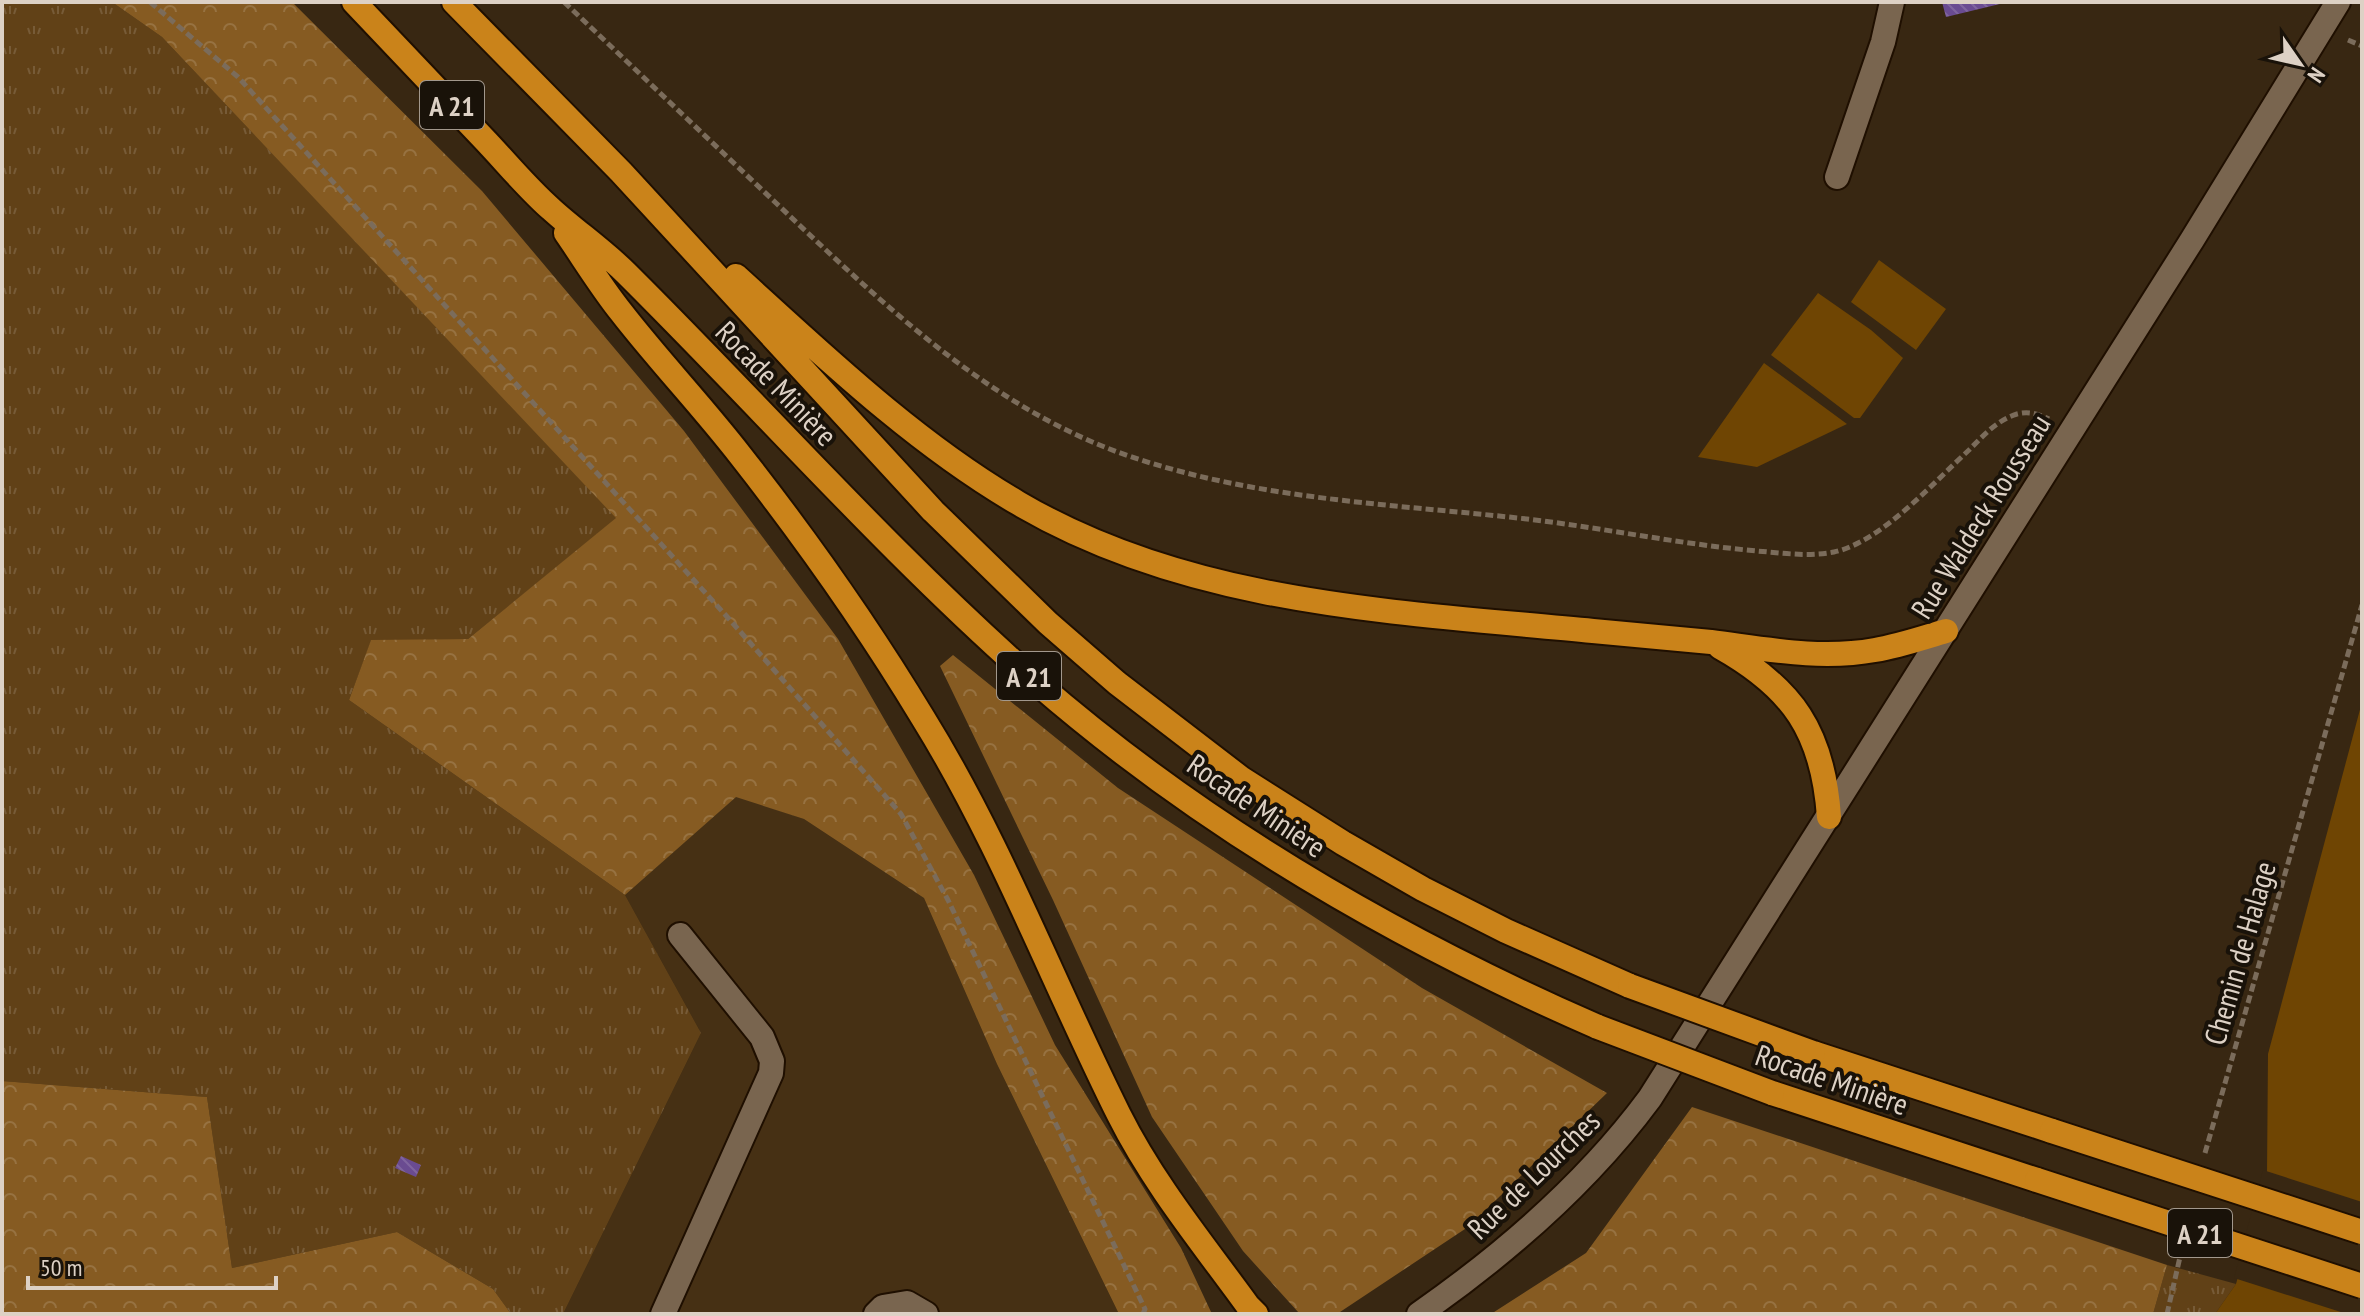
<svg xmlns="http://www.w3.org/2000/svg" width="2364" height="1316" font-family="'PT Sans Narrow',sans-serif">
	<defs>
		<pattern id="grass-tufts" width="24" height="20" patternUnits="userSpaceOnUse" patternTransform="scale(2)"><rect width="24" height="20" fill="#614117"/><path d="M3 7l-1-3M5 7V3M7 7l1-3M15 17l-1-3M17 17v-4M19 17l1-3" fill="none" stroke="#775b37"/></pattern>
		<pattern id="forest-crowns" width="20" height="18" patternUnits="userSpaceOnUse" patternTransform="scale(2)"><rect width="20" height="18" fill="#865b22"/><path d="M2 6a3 3 0 1 1 6 0M12 15a3 3 0 1 1 6 0" fill="none" stroke="#977241"/></pattern>
		<pattern id="building-back-hatch" width="6" height="6" patternUnits="userSpaceOnUse" patternTransform="scale(2)"><rect width="6" height="6" fill="#6a4b91"/><path d="M-1 5l2 2M0 0l6 6M5-1l2 2" fill="none" stroke="#7f649f"/></pattern>
	</defs>
	<rect width="100%" height="100%" fill="#382712"/>
	<path fill="#463014" d="M 736,796 L 804,819 L 924,898 L 997,1064 L 1119,1314 L 563,1314 L 701,1033 L 625,895 Z"/>
	<path fill="url(#grass-tufts)" d="M 2,2 L 112,2 L 162,37 L 617,518 L 468,639 L 371,641 L 349,700 L 625,895 L 701,1033 L 563,1314 L 511,1314 L 493,1289 L 397,1232 L 232,1268 L 207,1097 L 2,1081 Z
		M 2167,1265 L 2236,1284 L 2215,1314 L 2153,1314 Z"/>
	<path fill="url(#forest-crowns)" d="M 112,2 L 292,2 L 482,191 L 684,431 L 838,639 L 974,875 L 1055,1045 L 1181,1248 L 1212,1314 L 1119,1314 L 997,1064 L 924,898 L 804,819 L 736,797 L 625,895 L 349,700 L 371,640 L 468,639 L 616,518 L 162,37 Z
		M 953,655 L 1118,788 L 1422,988 L 1607,1093 L 1468,1227 L 1340,1312 L 1299,1313 L 1243,1251 L 1152,1117 L 1053,900 L 940,666 Z
		M 2,1081 L 207,1097 L 232,1268 L 397,1232 L 493,1289 L 511,1314 L 2,1314 Z
		M 1692,1107 L 2167,1265 L 2153,1314 L 1491,1314 L 1586,1253 Z"/>
	<path fill="#6f4503" d="M 1879,260 L 1946,309 L 1916,350 L 1851,302 Z
		M 1818,293 L 1871,330 L 1903,358 L 1860,418 L 1854,418 L 1771,355 Z
		M 1764,363 L 1847,424 L 1757,467 L 1698,457 Z
		M 2362,702 L 2362,1314 L 2215,1314 L 2236,1284 L 2267,1173 L 2268,1054 Z"/>
	<path fill="#382712" d="M 2263,1170 L 2362,1202 L 2362,1314 L 2347,1314 L 2234,1278 Z"/>
	<path fill="url(#building-back-hatch)" d="M 1942,2 L 2004,2 L 2004,3 L 1946,17 Z
		M 401,1156 L 421,1165 L 416,1177 L 395,1168 Z"/>
	<g fill="none" stroke-linecap="round" stroke-linejoin="round">
		<defs>
			<path id="minor" d="M 1837,177 L 1883,42 L 1892,2
				M 663,1314 L 771,1073 L 772,1061 L 762,1037 L 680,935
				M 876,1314 L 883,1307 L 907,1303 L 926,1314
				M 1419,1314 C 1505,1254 1588,1182 1650,1098 L 2192,240 L 2338,2"/>
			<path id="highway" d="M 354,2 C 397,47 440,93 483,138 C 506,162 527,188 551,209 C 575,231 603,250 626,273 C 763,409 890,554 1036,682 C 1203,827 1396,939 1598,1027
				M 454,2 L 621,172 L 933,511 L 1048,623 L 1117,683 L 1242,779 L 1343,843 L 1423,889 L 1506,931 L 1630,986
				M 566,233 C 584,259 601,287 621,312 C 659,361 702,406 740,455 C 806,539 868,627 923,718 C 1001,844 1053,983 1119,1115 C 1153,1183 1203,1244 1248,1306 L 1256,1314
				M 736,276 C 824,356 915,443 1018,503 C 1191,605 1399,612 1593,631 C 1632,635 1672,638 1711,642 C 1766,649 1820,660 1875,650 C 1899,646 1922,638 1946,631
				M 1720,647 C 1793,688 1823,732 1829,817
				M 1813,1053 L 2052,1131
				M 1772,1093 L 2037,1180"/>
		</defs>
		<use href="#minor" stroke="#1f0f00" stroke-width="28"/>
		<use href="#highway" stroke="#1f0f00" stroke-width="28"/>
		<path stroke="#7b6c5b" stroke-width="5" stroke-dasharray="8 4" stroke-linecap="butt" d="M 150,2 L 238,77 L 730,620 L 901,814 L 948,900 L 1145,1309 L 1143,1314
			M 564,2 C 635,69 705,136 776,203 C 881,302 990,409 1129,456 C 1258,500 1393,504 1527,519 C 1604,528 1679,544 1757,551 C 1782,553 1808,557 1834,552 C 1881,542 1933,483 1969,450 C 1983,436 1997,420 2017,414 C 2029,411 2038,414 2049,419
			M 2348,40 L 2362,46
			M 2205,1153 L 2362,605
			M 2167,1314 L 2180,1257"/>
		<use href="#minor" stroke="#79654f" stroke-width="24"/>
		<use href="#highway" stroke="#ca831a" stroke-width="24"/>
		<defs>
			<path id="highway-bridge" d="M 1630,986 L 1813,1053
				M 1598,1027 L 1772,1093
				M 2052,1131 L 2362,1232
				M 2037,1180 L 2362,1286"/>
		</defs>
		<use href="#highway-bridge" stroke="#1f0f00" stroke-width="28" stroke-linecap="butt"/>
		<use href="#highway-bridge" stroke="#ca831a" stroke-width="24"/>
	</g>
	<g text-anchor="middle" dominant-baseline="central" stroke-width="8" stroke-linejoin="round" paint-order="stroke">
		<g fill="#191209" stroke="#a2988d" stroke-width="2">
			<rect x="420" y="81" width="64" height="48" rx="6"/>
			<rect x="997" y="652" width="64" height="48" rx="6"/>
			<rect x="2168" y="1209" width="64" height="48" rx="6"/>
		</g>
		<g font-size="28" font-weight="bold" fill="#ddd1c5">
			<text x="452" y="105">A 21</text>
			<text x="1029" y="676">A 21</text>
			<text x="2200" y="1233">A 21</text>
		</g>
		<g font-size="30" fill="#ddd1c5" stroke="#191209">
			<text transform="translate(777 383) rotate(46)">Rocade Minière</text>
			<text transform="translate(1980 516) rotate(-58)">Rue Waldeck Rousseau</text>
			<text transform="translate(1257 805) rotate(34)">Rocade Minière</text>
			<text transform="translate(2239 953) rotate(-74)">Chemin de Halage</text>
			<text transform="translate(1832 1079) rotate(19)">Rocade Minière</text>
			<text transform="translate(1533 1174) rotate(-44)">Rue de Lourches</text>
		</g>
	</g>
	<rect width="2364" height="1316" fill="none" stroke="#ddd1c5" stroke-width="8"/>
	<g transform="translate(2300 64) rotate(124)" stroke="#191209" stroke-width="6" paint-order="stroke">
	<path d="M0-6L14 30L0 20L-14 30Z" fill="#ddd1c5"/>
	<text y="-12" font-size="22" font-weight="bold" text-anchor="middle" fill="#ddd1c5">N</text>
	</g>
	<path d="M28 1276v12h248v-12" fill="none" stroke="#ddd1c5" stroke-width="4"/>
	<text x="40" y="1276" font-size="24" fill="#ddd1c5" stroke="#191209" stroke-width="6" paint-order="stroke">50 m</text>
</svg>
